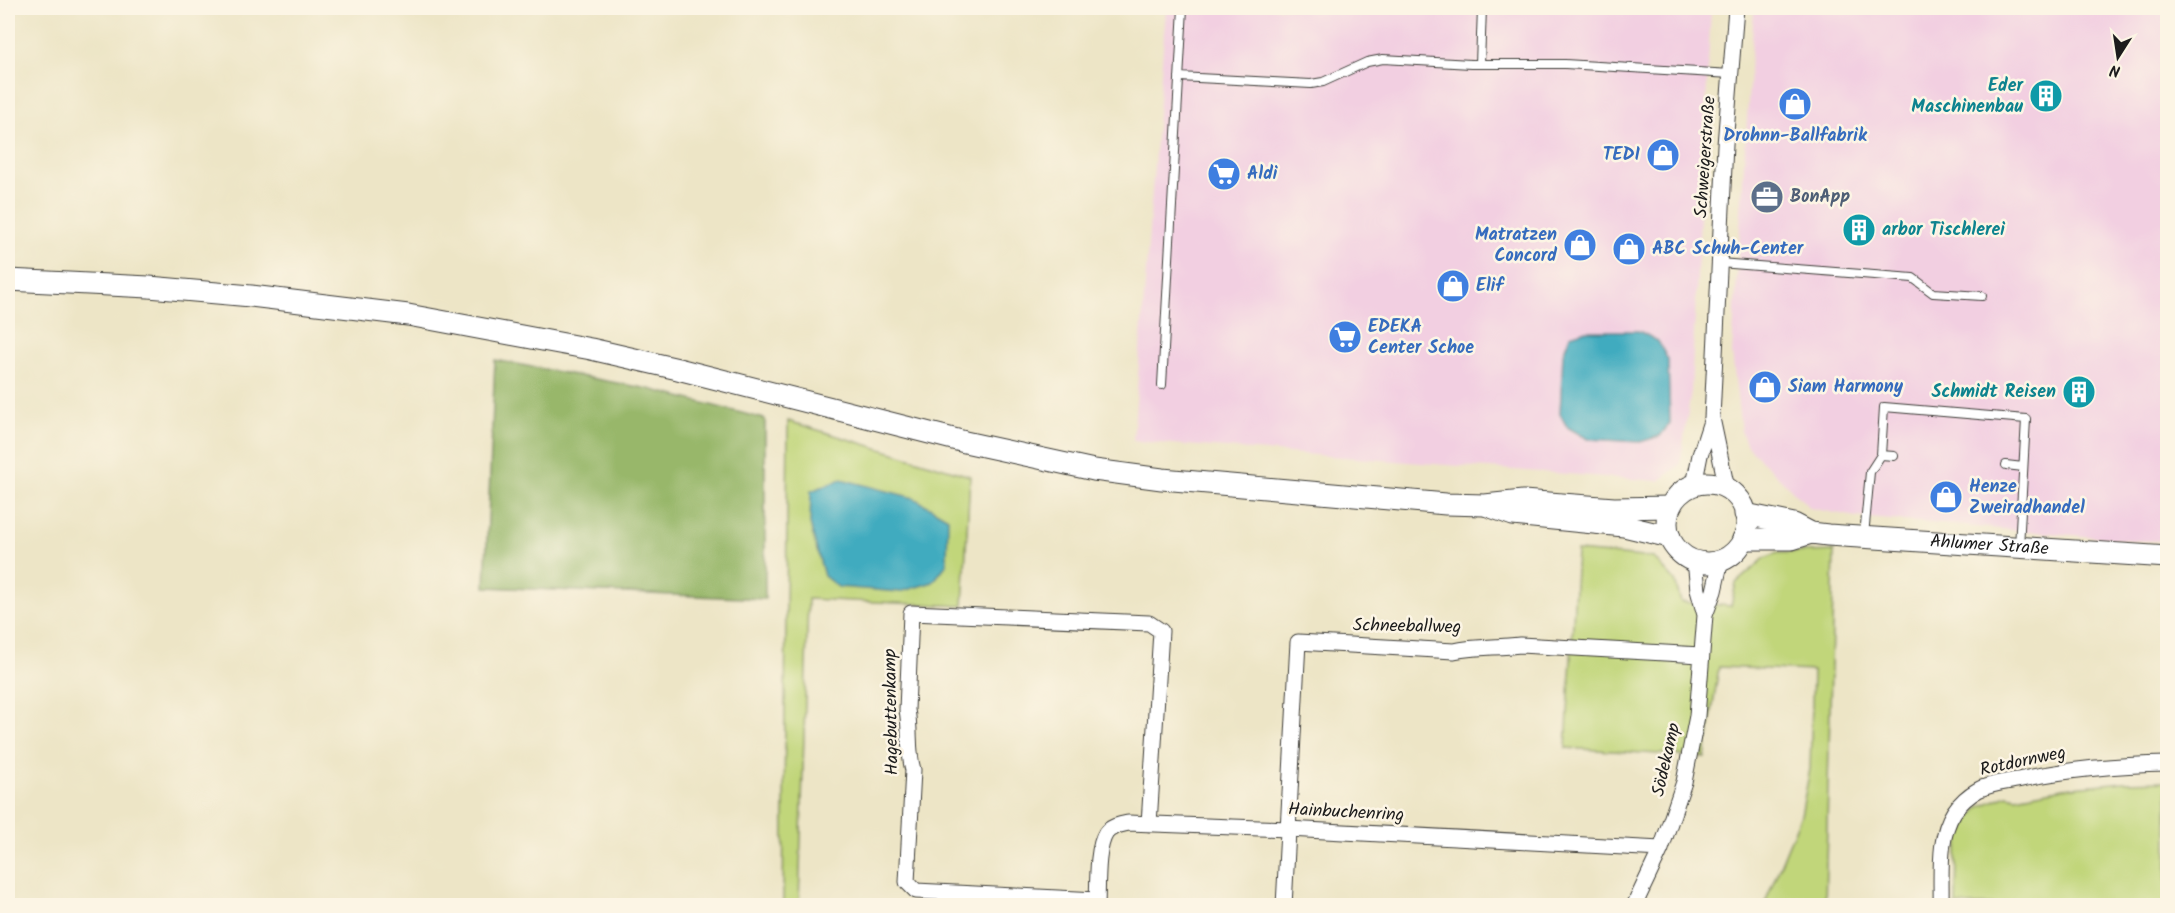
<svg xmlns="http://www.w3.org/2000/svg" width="2175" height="913" font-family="Kalam,sans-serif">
	<rect width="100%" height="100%" fill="#fcf5e5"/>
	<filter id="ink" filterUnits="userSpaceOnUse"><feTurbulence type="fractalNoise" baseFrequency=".0167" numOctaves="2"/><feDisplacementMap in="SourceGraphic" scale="12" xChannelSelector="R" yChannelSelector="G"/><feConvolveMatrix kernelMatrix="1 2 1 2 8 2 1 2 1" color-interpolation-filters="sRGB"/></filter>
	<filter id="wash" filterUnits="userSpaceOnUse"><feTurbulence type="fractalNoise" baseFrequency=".008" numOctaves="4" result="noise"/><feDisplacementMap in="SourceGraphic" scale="24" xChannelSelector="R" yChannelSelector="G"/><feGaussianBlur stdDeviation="1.35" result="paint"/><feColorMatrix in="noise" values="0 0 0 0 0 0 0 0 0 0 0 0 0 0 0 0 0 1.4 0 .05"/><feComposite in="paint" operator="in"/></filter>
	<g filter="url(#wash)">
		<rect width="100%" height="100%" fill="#ede5c6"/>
		<path fill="#f2cfe1" d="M 1166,8 L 1711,8 L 1691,391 L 1680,465 L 1659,481 L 1133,441 Z
			M 1754,8 L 2167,8 L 2167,541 L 2142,541 L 1856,517 L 1810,508 L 1747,446 L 1741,431 L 1732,353 Z"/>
		<path fill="#c1d67a" stroke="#6e794b" stroke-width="1.5" d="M 788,421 L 970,476 L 963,606 L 808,599 L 799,905 L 783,906 Z
			M 1577,551 L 1654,558 L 1675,581 L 1681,602 L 1731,606 L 1736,583 L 1765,558 L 1777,553 L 1834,551 L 1825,905 L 1764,905 L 1801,815 L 1810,769 L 1813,671 L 1719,667 L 1705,757 L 1566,748 Z
			M 2167,781 L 2167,905 L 1956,905 L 1957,854 L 1961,832 L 1979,807 L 2007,795 L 2016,797 L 2064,788 L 2123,782 Z"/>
		<path fill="#98b76a" stroke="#5a6a43" stroke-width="1.5" d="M 495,360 L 649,389 L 765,419 L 765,599 L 485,587 Z"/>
		<path fill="#3fabbf" stroke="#2e646e" stroke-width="1.5" d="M 1583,331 L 1639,331 L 1658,341 L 1668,360 L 1670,423 L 1660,436 L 1640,442 L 1588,439 L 1567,427 L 1560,414 L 1563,354 L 1570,335 Z
			M 841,479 L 914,498 L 948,518 L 947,564 L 933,582 L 900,592 L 838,587 L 824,576 L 810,524 L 811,491 Z"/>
	</g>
	<g filter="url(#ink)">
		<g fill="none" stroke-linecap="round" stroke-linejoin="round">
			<defs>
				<path id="lane" d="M 1480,64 L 1482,8
					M 1179,77 L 1311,84 L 1323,82 L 1367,62 L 1383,59 L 1471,64 L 1565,64 L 1731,74
					M 1719,263 L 1913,278 L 1933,293 L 1982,296
					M 1162,385 L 1183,8
					M 1881,455 L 1894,456
					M 2006,465 L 2023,467
					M 1864,536 L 1870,472 L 1881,455 L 1884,407 L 2026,419 L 2019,547"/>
				<path id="street" d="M 1694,485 L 1700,455 L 1711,421
					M 1727,489 L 1712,418 L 1725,145 L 1736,8
					M 1695,561 L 1698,590 L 1705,615
					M 1097,900 L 916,891 L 907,882 L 913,770 C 907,750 911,730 907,710 L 911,613 L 1149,623 L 1161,631 L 1149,824
					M 1097,906 C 1098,887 1096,848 1106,833 C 1111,826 1120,825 1128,823 L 1288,829 L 1661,849
					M 1284,906 L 1298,642 L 1454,651 C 1476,646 1498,648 1520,645 L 1701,655
					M 1634,906 L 1661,849 L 1684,782 L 1697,716 L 1705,615 L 1714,591 L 1721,560
					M 1941,906 C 1942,876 1937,838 1954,812 C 1960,803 1969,795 1978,790 C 1991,783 2007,782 2022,779 C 2070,769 2119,765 2168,764"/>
				<g id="secondary">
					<path d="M 8,280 L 149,287 L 251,296 L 408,315 L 591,349 L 678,369 L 965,442 L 1094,470 L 1162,479 L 1446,504 L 1485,505 L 1523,501 L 1614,508 L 1670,507"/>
					<circle cx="1707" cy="523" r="40"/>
					<path d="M 1488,506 L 1513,515 L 1624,526 L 1670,537"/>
					<path id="s1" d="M 1745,514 L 1794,524 L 1811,533 L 1828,535 L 2168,557"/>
					<path d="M 1743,539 L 1792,539 L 1811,533"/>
				</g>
			</defs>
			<use href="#lane" stroke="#3b3a36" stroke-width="10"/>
			<use href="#street" stroke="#3b3a36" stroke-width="17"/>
			<use href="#secondary" stroke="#3b3a36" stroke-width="23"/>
			<use href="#lane" stroke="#fff" stroke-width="8"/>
			<use href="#street" stroke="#fff" stroke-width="15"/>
			<use href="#secondary" stroke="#fff" stroke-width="21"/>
		</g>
	</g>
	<defs>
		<symbol id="building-disc" viewBox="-11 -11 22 22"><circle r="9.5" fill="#0f9aa8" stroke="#fcf5e5"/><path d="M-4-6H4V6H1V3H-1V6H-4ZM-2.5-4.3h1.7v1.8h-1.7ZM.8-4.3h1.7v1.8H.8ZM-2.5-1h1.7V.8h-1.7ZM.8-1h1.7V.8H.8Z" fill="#fff"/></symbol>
		<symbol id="shop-disc" viewBox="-11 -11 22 22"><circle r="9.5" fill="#3f7fe0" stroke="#fcf5e5"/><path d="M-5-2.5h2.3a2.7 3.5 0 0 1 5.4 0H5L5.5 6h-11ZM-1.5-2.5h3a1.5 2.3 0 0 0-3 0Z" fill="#fff"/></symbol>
		<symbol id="supermarket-disc" viewBox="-11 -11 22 22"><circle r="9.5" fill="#3f7fe0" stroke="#fcf5e5"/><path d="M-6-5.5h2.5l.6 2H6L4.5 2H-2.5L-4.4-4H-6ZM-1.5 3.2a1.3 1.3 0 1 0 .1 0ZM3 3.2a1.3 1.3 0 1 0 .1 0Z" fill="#fff"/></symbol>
		<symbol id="office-disc" viewBox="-11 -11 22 22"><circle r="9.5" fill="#5c6f8a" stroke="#fcf5e5"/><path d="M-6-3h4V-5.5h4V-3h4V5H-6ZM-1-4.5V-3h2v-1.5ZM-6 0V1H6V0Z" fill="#fff"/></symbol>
	</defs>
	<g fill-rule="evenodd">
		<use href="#building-disc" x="2027" y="77" width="38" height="38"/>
		<use href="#shop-disc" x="1776" y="85" width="38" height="38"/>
		<use href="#shop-disc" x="1644" y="136" width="38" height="38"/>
		<use href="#supermarket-disc" x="1205" y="155" width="38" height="38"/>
		<use href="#office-disc" x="1748" y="178" width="38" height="38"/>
		<use href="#building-disc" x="1840" y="211" width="38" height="38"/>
		<use href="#shop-disc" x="1561" y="226" width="38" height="38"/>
		<use href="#shop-disc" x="1610" y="230" width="38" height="38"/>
		<use href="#shop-disc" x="1434" y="267" width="38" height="38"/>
		<use href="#supermarket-disc" x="1326" y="318" width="38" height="38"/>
		<use href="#shop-disc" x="1746" y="368" width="38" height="38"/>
		<use href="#building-disc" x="2060" y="373" width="38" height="38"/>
		<use href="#shop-disc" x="1927" y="478" width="38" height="38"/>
	</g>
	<g text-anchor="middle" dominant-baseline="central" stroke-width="5" stroke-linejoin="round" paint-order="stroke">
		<g font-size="18" font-weight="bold" fill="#0d838f" stroke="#fcf5e5" text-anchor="end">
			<text x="2023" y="86">Eder<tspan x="2023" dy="21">Maschinenbau</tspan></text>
			<text x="1882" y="230" text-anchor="start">arbor Tischlerei</text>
			<text x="2056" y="392">Schmidt Reisen</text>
		</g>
		<g font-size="18" font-weight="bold" fill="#366cbe" stroke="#fcf5e5" text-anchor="start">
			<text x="1795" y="136" text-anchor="middle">Drohnn-Ballfabrik</text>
			<text x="1640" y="155" text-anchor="end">TEDI</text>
			<text x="1247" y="174">Aldi</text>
			<text x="1557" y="235" text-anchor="end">Matratzen<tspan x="1557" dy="21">Concord</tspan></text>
			<text x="1652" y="249">ABC Schuh-Center</text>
			<text x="1476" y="286">Elif</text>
			<text x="1368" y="327">EDEKA<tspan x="1368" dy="21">Center Schoe</tspan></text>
			<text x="1788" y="387">Siam Harmony</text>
			<text x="1969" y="487">Henze<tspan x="1969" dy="21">Zweiradhandel</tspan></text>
		</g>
		<g font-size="18" fill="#1c1c1c" stroke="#fcf5e5">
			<text transform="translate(1706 157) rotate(-86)">Schweigerstraße</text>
			<text stroke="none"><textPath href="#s1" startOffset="248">Ahlumer Straße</textPath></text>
			<text transform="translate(1407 627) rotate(1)">Schneeballweg</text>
			<text transform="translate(892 712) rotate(-91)">Hagebuttenkamp</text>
			<text transform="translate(1667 760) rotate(-77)">Södekamp</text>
			<text transform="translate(2023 762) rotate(-12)">Rotdornweg</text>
			<text transform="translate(1346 813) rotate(3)">Hainbuchenring</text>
		</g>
		<g font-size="18" font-weight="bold" fill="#4e5e75" stroke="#fcf5e5" text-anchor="start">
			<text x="1790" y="197">BonApp</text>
		</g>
	</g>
	<rect width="2175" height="913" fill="none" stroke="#fcf5e5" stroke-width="30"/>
	<g transform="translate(2118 57) rotate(192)" stroke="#fcf5e5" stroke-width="4.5" paint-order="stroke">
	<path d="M0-4.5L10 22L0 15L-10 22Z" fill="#1c1c1c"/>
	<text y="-9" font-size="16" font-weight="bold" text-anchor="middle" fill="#1c1c1c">N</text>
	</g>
</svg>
